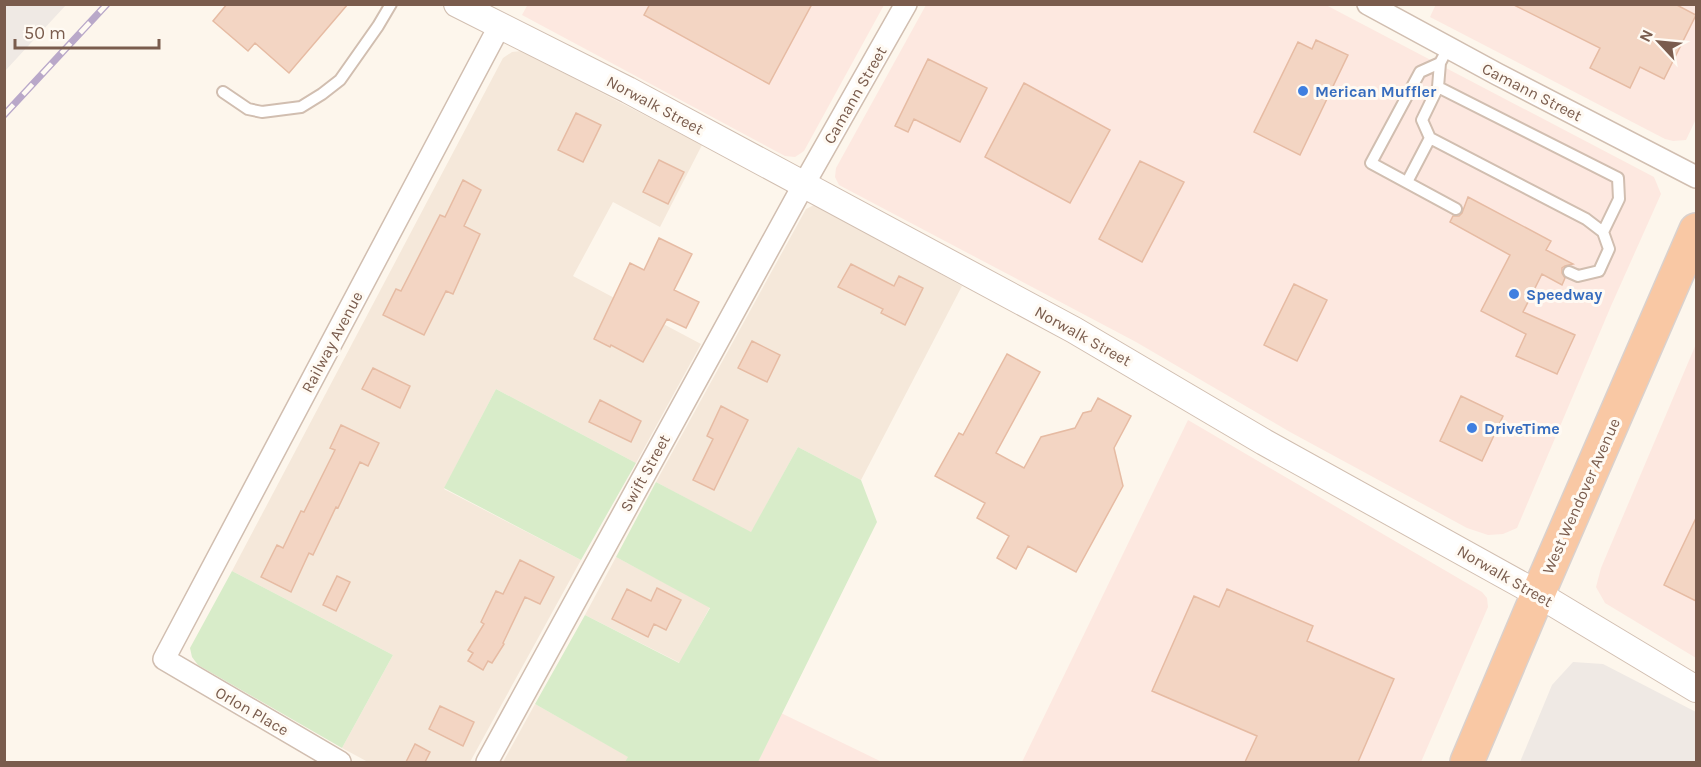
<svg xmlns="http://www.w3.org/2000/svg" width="1701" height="767" font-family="Karla,sans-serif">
	<rect width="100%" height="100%" fill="#fdf6ec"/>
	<path fill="#f5e8da" d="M 521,51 L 702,145 L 660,227 L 613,202 L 573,276 L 701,344 L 636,463 L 496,389 L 444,489 L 581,560 L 470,762 L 368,762 L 342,748 L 393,655 L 232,571 L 503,58 L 512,52 Z
		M 816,204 L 962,286 L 861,480 L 798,447 L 751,533 L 656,482 L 806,209 Z
		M 616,557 L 710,607 L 680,663 L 585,615 Z
		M 535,704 L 629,757 L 625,762 L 503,762 Z"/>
	<path fill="#fde8e0" d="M 528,4 L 884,5 L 804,151 L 795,157 L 785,156 L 522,15 Z
		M 1324,4 L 1654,177 L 1661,194 L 1611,306 L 1517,528 L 1503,534 L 1488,535 L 1467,528 L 1290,432 L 1136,342 L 839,185 L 835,177 L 836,168 L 926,5 Z
		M 1436,4 L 1696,5 L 1696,119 L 1686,140 L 1673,141 L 1665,139 L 1430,17 Z
		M 1696,344 L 1696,658 L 1605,603 L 1596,587 L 1601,568 Z
		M 1188,420 L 1482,592 L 1487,598 L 1488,607 L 1421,762 L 1022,762 Z
		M 781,713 L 882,762 L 758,762 Z"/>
	<path fill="#efe9e4" d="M 5,4 L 66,5 L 5,71 L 4,5 Z
		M 1573,662 L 1603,664 L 1696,712 L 1696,762 L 1520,762 L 1552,685 Z"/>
	<path fill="#d8ecc9" d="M 496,389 L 636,463 L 581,560 L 444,488 Z
		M 798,447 L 861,480 L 877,522 L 758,762 L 625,762 L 628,757 L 535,704 L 585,615 L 679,663 L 710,608 L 616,557 L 656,482 L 751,532 Z
		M 232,571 L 393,655 L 342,748 L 198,665 L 192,657 L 190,648 Z"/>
	<path fill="#f3d5c3" stroke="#e6bba3" stroke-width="1.5" d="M 227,4 L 348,4 L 289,73 L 255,43 L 248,51 L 213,21 Z
		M 650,4 L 812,4 L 769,84 L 644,15 Z
		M 1512,4 L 1675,4 L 1696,15 L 1664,79 L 1640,67 L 1630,88 L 1590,68 L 1600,48 Z
		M 1316,40 L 1348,55 L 1300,155 L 1254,132 L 1298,42 L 1312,49 Z
		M 928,59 L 987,88 L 960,142 L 914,119 L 908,132 L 895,126 Z
		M 1024,83 L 1110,130 L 1070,203 L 985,157 Z
		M 576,113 L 601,125 L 583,162 L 558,150 Z
		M 659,160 L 684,172 L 668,204 L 643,192 Z
		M 1140,161 L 1184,182 L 1142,262 L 1099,239 Z
		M 463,180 L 481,190 L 464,226 L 480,234 L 453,294 L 446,291 L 424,335 L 383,315 L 396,289 L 401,291 L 440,215 L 445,217 Z
		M 1468,197 L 1551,241 L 1546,250 L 1573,264 L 1565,266 L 1562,268 L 1562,273 L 1565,278 L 1562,285 L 1542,274 L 1523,312 L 1575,335 L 1557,374 L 1516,356 L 1526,334 L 1481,311 L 1510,255 L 1450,222 L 1453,216 L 1459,216 L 1462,213 Z
		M 659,238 L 692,254 L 674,290 L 699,302 L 686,328 L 667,319 L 643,362 L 611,345 L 610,347 L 594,339 L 630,263 L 644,270 Z
		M 851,264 L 894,286 L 899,276 L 923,288 L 905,325 L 881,313 L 883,309 L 838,287 Z
		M 1294,284 L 1327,300 L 1297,361 L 1264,345 Z
		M 752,341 L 780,355 L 767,382 L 738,368 Z
		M 1007,354 L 1040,372 L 996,453 L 1024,468 L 1041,437 L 1075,428 L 1083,413 L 1091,411 L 1098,398 L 1131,416 L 1114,448 L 1123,486 L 1076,572 L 1028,546 L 1016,569 L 997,558 L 1009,536 L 977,518 L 985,503 L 935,476 L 959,433 L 963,435 Z
		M 373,368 L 410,386 L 400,408 L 362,389 Z
		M 1461,396 L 1503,416 L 1482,461 L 1440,441 Z
		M 600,400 L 641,421 L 631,442 L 589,422 Z
		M 721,406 L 748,420 L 714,490 L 693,480 L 713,439 L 707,436 Z
		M 341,425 L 379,443 L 368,466 L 360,462 L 338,508 L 336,507 L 313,555 L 309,553 L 291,592 L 261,577 L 277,545 L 283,548 L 301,511 L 304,512 L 335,450 L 330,448 Z
		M 1696,518 L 1696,601 L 1664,585 Z
		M 520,560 L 554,577 L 540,604 L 525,597 L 503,643 L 504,644 L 492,663 L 488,661 L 483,670 L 468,661 L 473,653 L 468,650 L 484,624 L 481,622 L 496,591 L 503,594 Z
		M 337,576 L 350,582 L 336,611 L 323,605 Z
		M 657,588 L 681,600 L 666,630 L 654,624 L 648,637 L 612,619 L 627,589 L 651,601 Z
		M 1227,589 L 1313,626 L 1307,641 L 1394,679 L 1358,762 L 1245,762 L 1257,736 L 1152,691 L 1194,596 L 1219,607 Z
		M 440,706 L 474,722 L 463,746 L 429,729 Z
		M 415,744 L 430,752 L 425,762 L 406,762 Z"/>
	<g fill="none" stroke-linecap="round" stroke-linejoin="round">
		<defs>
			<path id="service" d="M 1448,48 L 1440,63 L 1438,87 L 1422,120 L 1430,138 L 1586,219 L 1603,232 L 1609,249 L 1599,271 L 1578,276 L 1569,272
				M 1440,63 L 1420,72 L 1371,163 L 1456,209
				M 1438,87 L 1618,178 L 1619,199 L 1603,232
				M 223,92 L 248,109 L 262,112 L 301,107 L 322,94 L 340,80 L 378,26 L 391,4
				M 1407,182 L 1430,138"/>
			<path id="minor" d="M 1368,4 L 1497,74 L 1696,177
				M 340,762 L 164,659 L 500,25
				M 487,762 L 804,184 L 906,4"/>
			<path id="tertiary" d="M 457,4 L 628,90 L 1074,330 L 1264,442 L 1538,594 L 1696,689"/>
			<path id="trunk" d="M 1467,762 L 1538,594 L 1696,230"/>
		</defs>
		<use href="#service" stroke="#d1beb0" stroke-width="14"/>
		<use href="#minor" stroke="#d1beb0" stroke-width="24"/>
		<use href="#tertiary" stroke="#d1beb0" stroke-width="28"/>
		<use href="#trunk" stroke="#dad1cd" stroke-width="36"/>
		<use href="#service" stroke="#fff" stroke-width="10"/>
		<use href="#minor" stroke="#fff" stroke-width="21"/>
		<use href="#tertiary" stroke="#fff" stroke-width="26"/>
		<use href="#trunk" stroke="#f9c8a4" stroke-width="33"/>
		<defs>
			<path id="rail" d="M 4,115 L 107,4"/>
		</defs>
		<use href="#rail" stroke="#b9a8c9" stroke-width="7"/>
		<use href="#rail" stroke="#fffaf3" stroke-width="4.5" stroke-dasharray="14" stroke-linecap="butt"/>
	</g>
	<g fill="#3f7fe0" stroke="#fffaf3" stroke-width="2">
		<circle cx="1303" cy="91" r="6"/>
		<circle cx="1514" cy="294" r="6"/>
		<circle cx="1472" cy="428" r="6"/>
	</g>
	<g text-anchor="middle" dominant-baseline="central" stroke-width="6" stroke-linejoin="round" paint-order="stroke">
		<g font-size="16" font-weight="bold" fill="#366cbe" stroke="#fffaf3" text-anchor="start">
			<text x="1315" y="91">Merican Muffler</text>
			<text x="1526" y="294">Speedway</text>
			<text x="1484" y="428">DriveTime</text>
		</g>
		<g font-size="16" fill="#7a5c4d" stroke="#fffaf3">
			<text transform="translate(1532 92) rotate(27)">Camann Street</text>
			<text transform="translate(855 95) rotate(-60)">Camann Street</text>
			<text transform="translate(655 105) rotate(28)">Norwalk Street</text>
			<text transform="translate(1083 336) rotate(29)">Norwalk Street</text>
			<text transform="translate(332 342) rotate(-62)">Railway Avenue</text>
			<text transform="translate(645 473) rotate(-61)">Swift Street</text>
			<text transform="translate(1581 496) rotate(-66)">West Wendover Avenue</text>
			<text transform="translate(1505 576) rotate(30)">Norwalk Street</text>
			<text transform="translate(252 711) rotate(30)">Orlon Place</text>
		</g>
	</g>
	<rect width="1701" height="767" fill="none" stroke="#7a5c4d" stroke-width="12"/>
	<g transform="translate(1659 42) rotate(296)" stroke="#fffaf3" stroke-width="4.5" paint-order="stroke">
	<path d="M0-4.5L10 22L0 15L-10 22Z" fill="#7a5c4d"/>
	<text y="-9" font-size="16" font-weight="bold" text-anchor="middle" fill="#7a5c4d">N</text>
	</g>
	<path d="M15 39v9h144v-9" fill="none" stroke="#7a5c4d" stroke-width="3"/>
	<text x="24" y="39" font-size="18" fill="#7a5c4d" stroke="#fffaf3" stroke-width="4.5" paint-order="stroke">50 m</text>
</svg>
